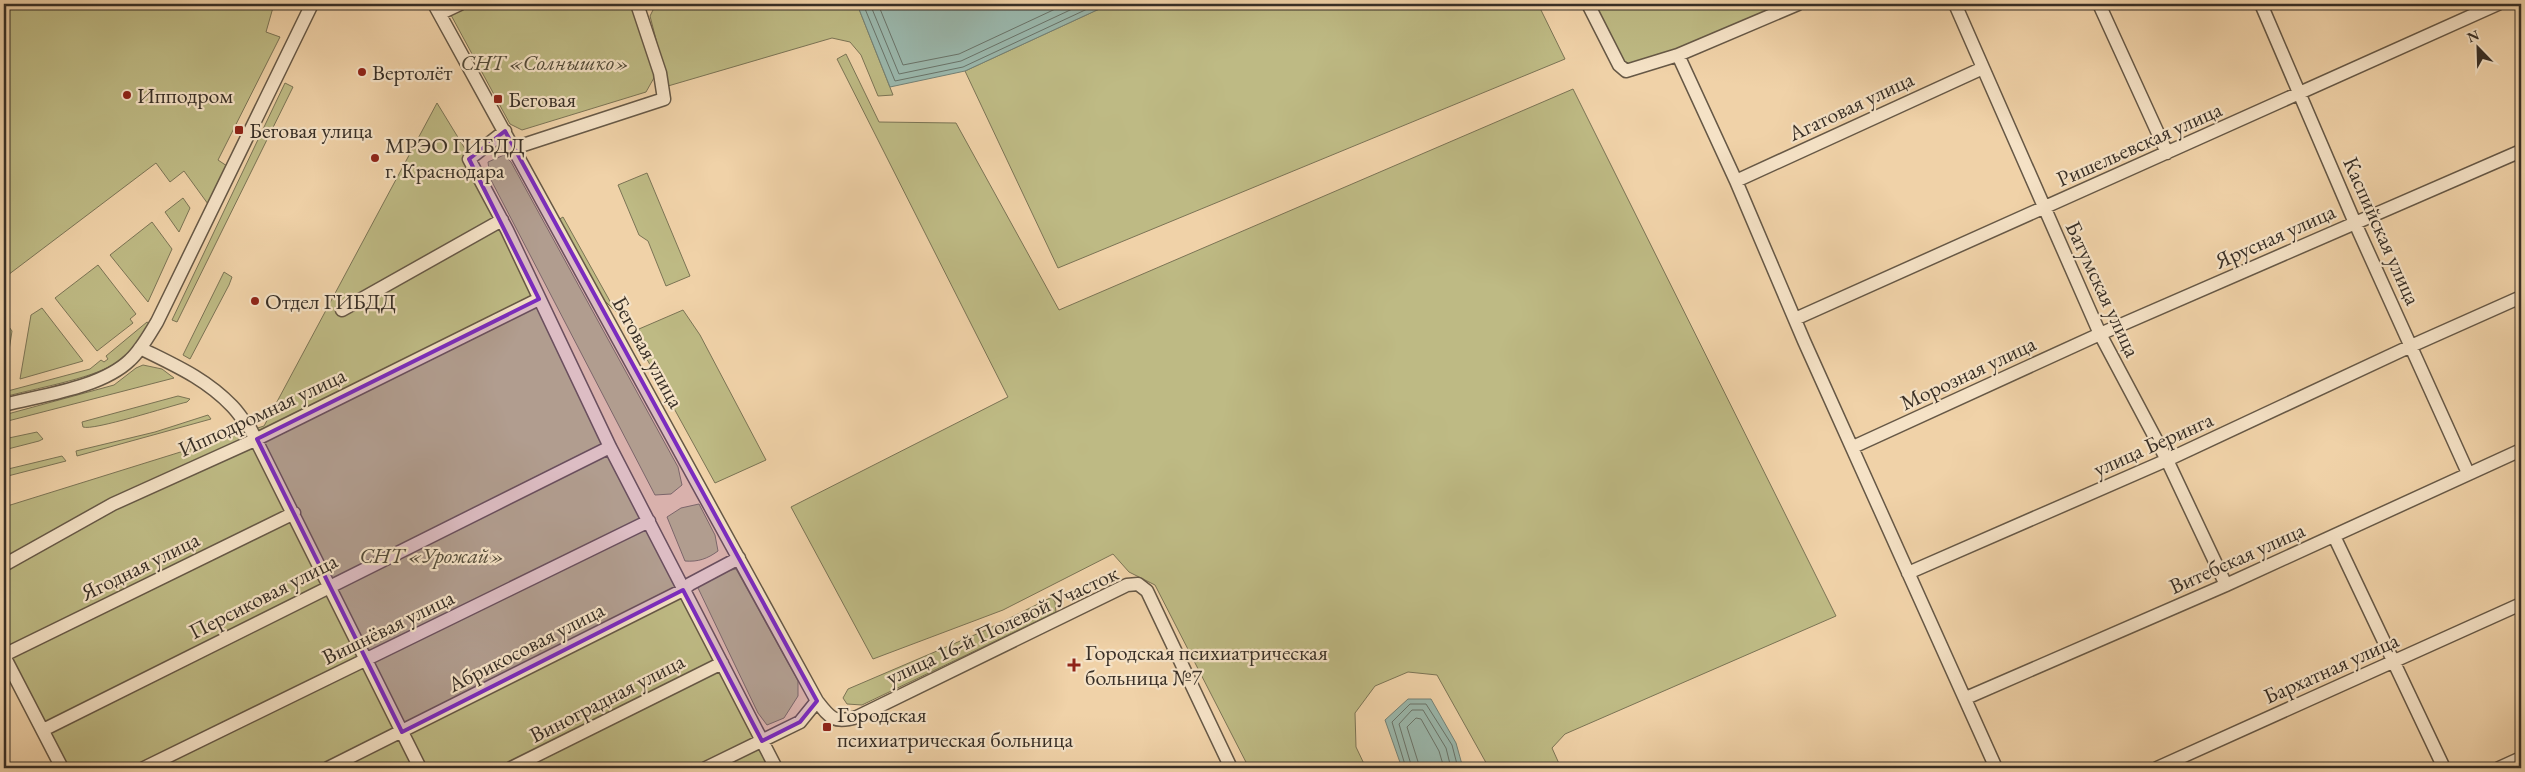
<svg xmlns="http://www.w3.org/2000/svg" width="2525" height="772" font-family="'EB Garamond',serif">
	<rect width="100%" height="100%" fill="#f0d2a8"/>
	<filter id="stains"><feTurbulence type="fractalNoise" baseFrequency=".004" numOctaves="4"/><feColorMatrix values="0 0 0 0 .2 0 0 0 0 .09 0 0 0 0 .02 0 0 0 .5 -.17"/></filter>
	<radialGradient id="worn" r=".72"><stop offset=".6" stop-color="#630" stop-opacity="0"/><stop offset="1" stop-color="#630" stop-opacity=".3"/></radialGradient>
	<path fill="#beba84" stroke="#7b7455" d="M 4,4 L 274,4 L 266,32 L 280,37 L 218,160 L 227,166 L 208,204 L 184,171 L 170,182 L 156,163 L 4,278 Z
		M 445,4 L 645,4 L 636,15 L 655,76 L 646,92 L 522,130 L 510,124 Z
		M 656,4 L 857,4 L 893,95 L 878,96 L 861,55 L 850,42 L 832,38 L 668,86 L 650,16 Z
		M 1110,4 L 1538,4 L 1565,59 L 1058,268 L 965,71 Z
		M 1590,4 L 1798,4 L 1625,70 Z
		M 846,54 L 879,122 L 956,123 L 1059,310 L 1573,89 L 1836,616 L 1565,734 L 1552,748 L 1561,768 L 1489,768 L 1437,675 L 1408,672 L 1375,686 L 1355,713 L 1356,747 L 1366,768 L 1249,768 L 1155,585 L 1129,572 L 1113,554 L 1003,610 L 873,659 L 791,507 L 1008,397 L 837,59 Z
		M 285,83 L 293,87 L 177,322 L 172,320 Z
		M 437,103 L 470,157 L 775,768 L 57,768 L 4,665 L 4,507 L 264,426 Z
		M 504,155 L 511,162 L 678,467 L 682,485 L 671,494 L 655,495 L 490,178 L 488,162 Z
		M 647,173 L 690,276 L 666,286 L 648,241 L 639,235 L 618,185 Z
		M 183,198 L 190,208 L 179,232 L 165,212 Z
		M 563,217 L 616,312 L 601,297 L 558,220 Z
		M 152,222 L 172,249 L 148,302 L 110,255 Z
		M 98,265 L 136,314 L 130,319 L 133,323 L 97,351 L 55,298 Z
		M 224,272 L 232,277 L 229,285 L 190,359 L 183,355 Z
		M 42,308 L 83,361 L 20,379 L 31,315 Z
		M 683,310 L 700,335 L 766,460 L 715,483 L 632,332 Z
		M 4,320 L 12,331 L 4,383 Z
		M 147,322 L 150,324 C 140,339 129,354 114,364 C 91,379 32,389 4,397 L 4,392 L 90,369 L 101,360 L 104,362 L 108,359 L 106,356 Z
		M 143,365 L 162,369 L 174,378 L 4,422 L 4,415 L 114,385 L 136,368 Z
		M 178,396 L 190,399 L 187,402 C 170,406 93,431 83,427 L 82,422 Z
		M 208,415 L 211,419 L 77,456 L 76,451 L 155,432 Z
		M 37,432 L 43,439 L 39,441 L 4,450 L 4,439 Z
		M 62,456 L 66,461 L 4,477 L 4,470 Z
		M 699,504 L 715,535 L 718,551 C 707,559 698,562 685,561 L 667,517 L 681,508 Z
		M 736,569 L 798,681 L 798,696 L 784,718 L 767,725 L 758,713 L 698,588 C 709,577 721,572 736,569 Z
		M 1052,597 L 1055,602 L 1056,612 L 862,705 L 847,704 L 843,698 L 848,689 L 986,630 Z"/>
	<path fill="#9ab7ac" stroke="#738176" d="M 857,4 L 1110,4 L 965,71 L 890,87 Z
		M 1408,699 L 1431,699 L 1456,743 L 1463,768 L 1402,768 L 1385,720 Z"/>
	<g fill="none" stroke-linecap="round" stroke-linejoin="round">
		<path stroke="#697369" stroke-width="1" d="M 863,4 L 895,81 L 963,67 L 1098,4
			M 870,4 L 899,74 L 961,61 L 1083,4
			M 878,4 L 903,65 L 959,54 L 1066,4
			M 1406,768 L 1392,722 L 1410,704 L 1426,704 L 1452,745 L 1458,768
			M 1412,768 L 1399,724 L 1412,710 L 1423,710 L 1446,748 L 1451,768
			M 1420,768 L 1407,727 L 1416,718 L 1421,719 L 1439,751 L 1444,768"/>
		<defs>
			<path id="minor" d="M 434,4 L 817,701 C 830,718 834,724 857,717 L 1127,585 L 1138,584 L 1147,591 L 1231,768
				M 1588,4 L 1619,65 L 1626,71 L 1678,55 L 1798,4
				M 1955,4 L 2100,334 L 2167,460 L 2226,585
				M 2099,4 L 2167,153
				M 2261,4 L 2355,223 L 2468,473
				M 441,13 L 460,4
				M 1678,55 L 1736,181 L 1804,341 L 1996,768
				M 505,131 L 469,159 L 507,230 L 610,447 L 776,768
				M 514,148 L 664,99 L 660,73 L 637,4
				M 1736,181 L 1983,68
				M 342,310 L 502,220
				M 1795,319 L 2498,4
				M 140,348 C 174,365 205,378 232,406 C 239,413 244,422 251,430 L 420,768
				M 4,405 C 42,395 101,388 130,360 C 141,350 149,335 157,322 L 312,4
				M 1853,447 L 2100,334 L 2521,151
				M 2334,536 L 2444,768
				M 4,565 L 113,504 L 257,439 L 539,299
				M 1908,573 L 2167,460 L 2411,346 L 2521,297
				M 4,655 L 294,513
				M 4,656 L 62,768
				M 1966,698 L 2226,585 L 2521,450
				M 43,730 L 610,447
				M 144,768 L 649,521
				M 328,768 L 683,590 L 690,584 L 739,558
				M 511,768 L 722,663
				M 706,768 L 800,722 L 817,701
				M 2157,768 L 2521,604
				M 2499,768 L 2521,758"/>
		</defs>
		<use href="#minor" stroke="#665846" stroke-width="15"/>
		<use href="#minor" stroke="#f5e2c6" stroke-width="12"/>
	</g>
	<path fill="#7b2cbf" fill-opacity="0.2" stroke="#7b2cbf" stroke-width="4" stroke-linejoin="round" d="M 505,131 L 817,701 L 800,722 L 762,741 L 683,590 L 402,732 L 257,439 L 539,299 L 469,159 Z"/>
	<g fill="#8f2418" stroke="#f5e2c6" stroke-width="2">
		<circle cx="362" cy="72" r="5"/>
		<circle cx="127" cy="95" r="5"/>
		<rect x="493" y="94" width="10" height="10" rx="2.5"/>
		<rect x="234" y="125" width="10" height="10" rx="2.5"/>
		<circle cx="375" cy="158" r="5"/>
		<circle cx="255" cy="301" r="5"/>
		<path d="M1071.5 657.5h5v5h5v5h-5v5h-5v-5h-5v-5h5z"/>
		<rect x="822" y="722" width="10" height="10" rx="2.5"/>
	</g>
	<g text-anchor="middle" dominant-baseline="central" stroke-width="4.5" stroke-linejoin="round" paint-order="stroke">
		<g font-size="22" font-style="italic" fill="#534b39" stroke="#f5e2c6">
			<text x="545" y="62">СНТ «Солнышко»</text>
			<text x="432" y="555">СНТ «Урожай»</text>
		</g>
		<g font-size="22" fill="#382f26" stroke="#f5e2c6" text-anchor="start">
			<text x="372" y="72">Вертолёт</text>
			<text x="137" y="95">Ипподром</text>
			<text x="508" y="99">Беговая</text>
			<text x="249" y="130">Беговая улица</text>
			<text x="385" y="145">МРЭО ГИБДД<tspan x="385" dy="25">г. Краснодара</tspan></text>
			<text x="265" y="301">Отдел ГИБДД</text>
			<text x="1085" y="652">Городская психиатрическая<tspan x="1085" dy="25">больница №7</tspan></text>
			<text x="837" y="714">Городская<tspan x="837" dy="25">психиатрическая больница</tspan></text>
		</g>
		<g font-size="22" fill="#382f26" stroke="#f5e2c6">
			<text transform="translate(1851 106) rotate(-25)">Агатовая улица</text>
			<text transform="translate(2139 144) rotate(-24)">Ришельевская улица</text>
			<text transform="translate(2382 231) rotate(66)">Каспийская улица</text>
			<text transform="translate(2275 236) rotate(-24)">Ярусная улица</text>
			<text transform="translate(2103 289) rotate(65)">Батумская улица</text>
			<text transform="translate(648 352) rotate(61)">Беговая улица</text>
			<text transform="translate(1968 373) rotate(-25)">Морозная улица</text>
			<text transform="translate(262 412) rotate(-25)">Ипподромная улица</text>
			<text transform="translate(2153 444) rotate(-24)">улица Беринга</text>
			<text transform="translate(2237 558) rotate(-24)">Витебская улица</text>
			<text transform="translate(140 566) rotate(-26)">Ягодная улица</text>
			<text transform="translate(263 596) rotate(-27)">Персиковая улица</text>
			<text transform="translate(1002 625) rotate(-25)">улица 16-й Полевой Участок</text>
			<text transform="translate(388 627) rotate(-26)">Вишнёвая улица</text>
			<text transform="translate(526 647) rotate(-27)">Абрикосовая улица</text>
			<text transform="translate(2331 668) rotate(-24)">Бархатная улица</text>
			<text transform="translate(607 698) rotate(-27)">Виноградная улица</text>
		</g>
	</g>
	<rect width="2525" height="772" fill="none" stroke="#f0d2a8" stroke-width="20"/>
	<rect x="5" y="5" width="2515" height="762" fill="none" stroke="#382f26" stroke-width="2.5"/>
	<rect x="10" y="10" width="2505" height="752" fill="none" stroke="#382f26"/>
	<g transform="translate(2478 48) rotate(337)" stroke="#f5e2c6" stroke-width="4" paint-order="stroke">
	<path d="M0-4L9 19L0 12L-9 19Z" fill="#382f26"/>
	<text y="-8" font-size="14" font-weight="bold" text-anchor="middle" fill="#382f26">N</text>
	</g>
	<rect width="100%" height="100%" filter="url(#stains)"/>
	<rect width="100%" height="100%" fill="url(#worn)"/>
</svg>
